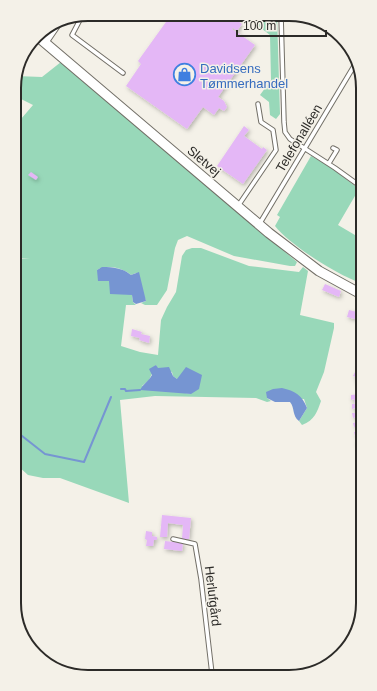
<svg xmlns="http://www.w3.org/2000/svg" width="377" height="691" font-family="Arial,sans-serif">
	<defs>
		<filter id="shadow"><feDropShadow dx="1.5" dy="2" stdDeviation="2" flood-color="#0004"/></filter>
	</defs>
	<rect width="100%" height="100%" fill="#f4f1e8"/>
	<path fill="#98d8b9" fill-rule="evenodd" d="M 244,15 L 277,15 L 280,114 L 276,119 L 270,115 L 269,102 L 260,95 L 271,80 L 270,35 Z
		M 61,62 L 297,262 L 295,266 L 290,266 L 234,256 L 187,236 L 178,240 L 175,248 L 167,290 L 157,305 L 145,305 L 141,303 L 146,301 L 136,273 L 131,275 C 123,268 107,264 97,270 L 109,281 L 132,295 L 133,302 L 136,305 L 126,305 L 121,346 L 140,352 L 158,355 L 161,320 L 167,307 L 176,292 L 182,256 L 186,250 L 192,248 L 201,248 L 249,266 L 299,272 L 303,267 L 308,271 L 300,315 L 334,323 L 334,328 L 324,372 L 316,392 L 321,401 C 317,412 315,420 302,425 L 299,421 L 307,408 L 304,399 L 267,398 L 271,401 L 267,402 L 256,398 L 155,396 L 120,400 L 129,503 L 60,478 L 43,478 L 28,475 L 17,465 L 16,259 L 30,259 L 16,258 L 15,126 L 33,105 L 15,96 L 15,79 L 16,76 L 42,77 ZM 156,365 L 157,368 L 172,372 L 173,376 L 177,379 L 191,394 L 142,386 L 149,380 Z
		M 311,156 L 329,166 L 359,189 L 338,225 L 360,238 L 361,283 C 337,275 290,245 275,226 L 280,217 L 277,215 Z"/>
	<path fill="#7695d2" d="M 102,267 C 113,267 123,268 131,275 L 139,272 L 146,301 L 136,304 L 133,302 L 132,295 L 110,294 L 109,281 L 98,281 L 97,270 Z
		M 156,365 L 158,368 L 169,367 L 173,376 L 177,379 L 186,367 L 202,375 L 199,389 L 191,394 L 140,390 C 143,384 149,381 152,375 L 149,369 Z
		M 282,388 C 295,391 302,395 307,408 L 299,421 C 292,416 295,408 290,402 L 275,402 L 267,398 L 266,392 L 273,389 Z"/>
	<g fill="none" stroke-linecap="round" stroke-linejoin="round">
		<path stroke="#7695d2" stroke-width="2" d="M 121,389 L 125,389 L 126,391 L 140,390
			M 17,432 L 45,454 L 84,462 L 111,397"/>
	</g>
	<path fill="#e4b7f6" filter="url(#shadow)" d="M 171,15 L 229,15 L 242,24 L 237,31 L 233,28 L 232,29 L 255,45 L 218,97 L 224,101 L 227,107 L 224,111 L 219,108 L 214,115 L 203,107 L 187,129 L 126,86 L 141,64 L 138,61 Z
		M 244,126 L 249,130 L 244,136 L 262,149 L 263,147 L 267,150 L 243,184 L 217,166 Z
		M 31,172 L 38,177 L 36,180 L 28,175 Z
		M 325,284 L 341,291 L 339,297 L 322,290 Z
		M 349,310 L 357,312 L 355,319 L 347,317 Z
		M 132,329 L 142,332 L 141,334 L 150,336 L 149,343 L 139,340 L 140,338 L 131,336 Z
		M 358,363 L 361,364 L 361,384 L 355,382 L 356,377 L 353,376 L 355,372 L 358,373 L 359,368 L 356,367 Z
		M 361,394 L 362,450 L 360,450 L 359,445 L 356,445 L 355,441 L 359,441 L 358,436 L 355,436 L 354,432 L 358,431 L 357,426 L 354,427 L 353,423 L 357,422 L 356,417 L 353,418 L 352,413 L 356,413 L 355,408 L 352,409 L 352,404 L 355,404 L 354,399 L 351,400 L 351,395 Z
		M 162,515 L 191,518 L 189,539 L 182,539 L 183,525 L 168,523 L 167,537 L 160,537 Z
		M 146,531 L 152,532 L 152,536 L 157,537 L 157,540 L 154,540 L 153,546 L 146,546 L 147,540 L 145,539 Z
		M 165,541 L 183,543 L 182,551 L 164,549 Z"/>
	<g fill="none" stroke-linecap="round" stroke-linejoin="round">
		<defs>
			<path id="lane" d="M 281,15 L 284,122 L 285,132 L 290,139 L 335,168 L 360,186
				M 82,16 L 72,35 L 123,73
				M 329,163 L 337,150 L 333,148
				M 238,206 L 276,150 L 273,130 L 261,122 L 258,104
				M 260,223 L 357,61
				M 173,539 L 195,544 L 201,579 L 212,674"/>
			<path id="street" d="M 45,42 L 56,26"/>
			<path id="secondary" d="M 37,36 L 269,233 L 319,271 L 361,294"/>
		</defs>
		<use href="#lane" stroke="#726f67" stroke-width="5.5"/>
		<use href="#street" stroke="#726f67" stroke-width="9"/>
		<use href="#secondary" stroke="#726f67" stroke-width="11"/>
		<use href="#lane" stroke="#fff" stroke-width="3.5"/>
		<use href="#street" stroke="#fff" stroke-width="7"/>
		<use href="#secondary" stroke="#fff" stroke-width="9"/>
	</g>
	<defs>
		<symbol id="shop-ring" viewBox="-11 -11 22 22"><circle r="9.5" fill="#f4f1e8" stroke="#3f7fe0" stroke-width="1.5"/><path d="M-5-2.5h2.3a2.7 3.5 0 0 1 5.4 0H5L5.5 6h-11ZM-1.5-2.5h3a1.5 2.3 0 0 0-3 0Z" fill="#3f7fe0"/></symbol>
	</defs>
	<g fill-rule="evenodd">
		<use href="#shop-ring" x="172" y="62" width="25" height="25"/>
	</g>
	<g text-anchor="middle" dominant-baseline="central" stroke-width="3" stroke-linejoin="round" paint-order="stroke">
		<g font-size="13" fill="#366cbe" stroke="#f4f1e8" text-anchor="start">
			<text x="200" y="68">Davidsens<tspan x="200" dy="15">Tømmerhandel</tspan></text>
		</g>
		<g font-size="13" fill="#2c2b28" stroke="#f4f1e8">
			<text transform="translate(299 138) rotate(-59)">Telefonalléen</text>
			<text transform="translate(204 161) rotate(40)">Sletvej</text>
			<text transform="translate(213 596) rotate(83)">Herlufgård</text>
		</g>
	</g>
	<path d="M0 0H377V691H0ZM88 21H289A67 67 0 0 1 356 88V603A67 67 0 0 1 289 670H88A67 67 0 0 1 21 603V88A67 67 0 0 1 88 21Z" fill="#f4f1e8" fill-rule="evenodd"/>
	<path fill="none" stroke="#2c2b28" stroke-width="2" d="M88 21H289A67 67 0 0 1 356 88V603A67 67 0 0 1 289 670H88A67 67 0 0 1 21 603V88A67 67 0 0 1 88 21Z"/>
	<path d="M237 30v6h89v-6" fill="none" stroke="#2c2b28" stroke-width="2"/>
	<text x="243" y="30" font-size="12" fill="#2c2b28" stroke="#f4f1e8" stroke-width="3" paint-order="stroke">100 m</text>
</svg>
